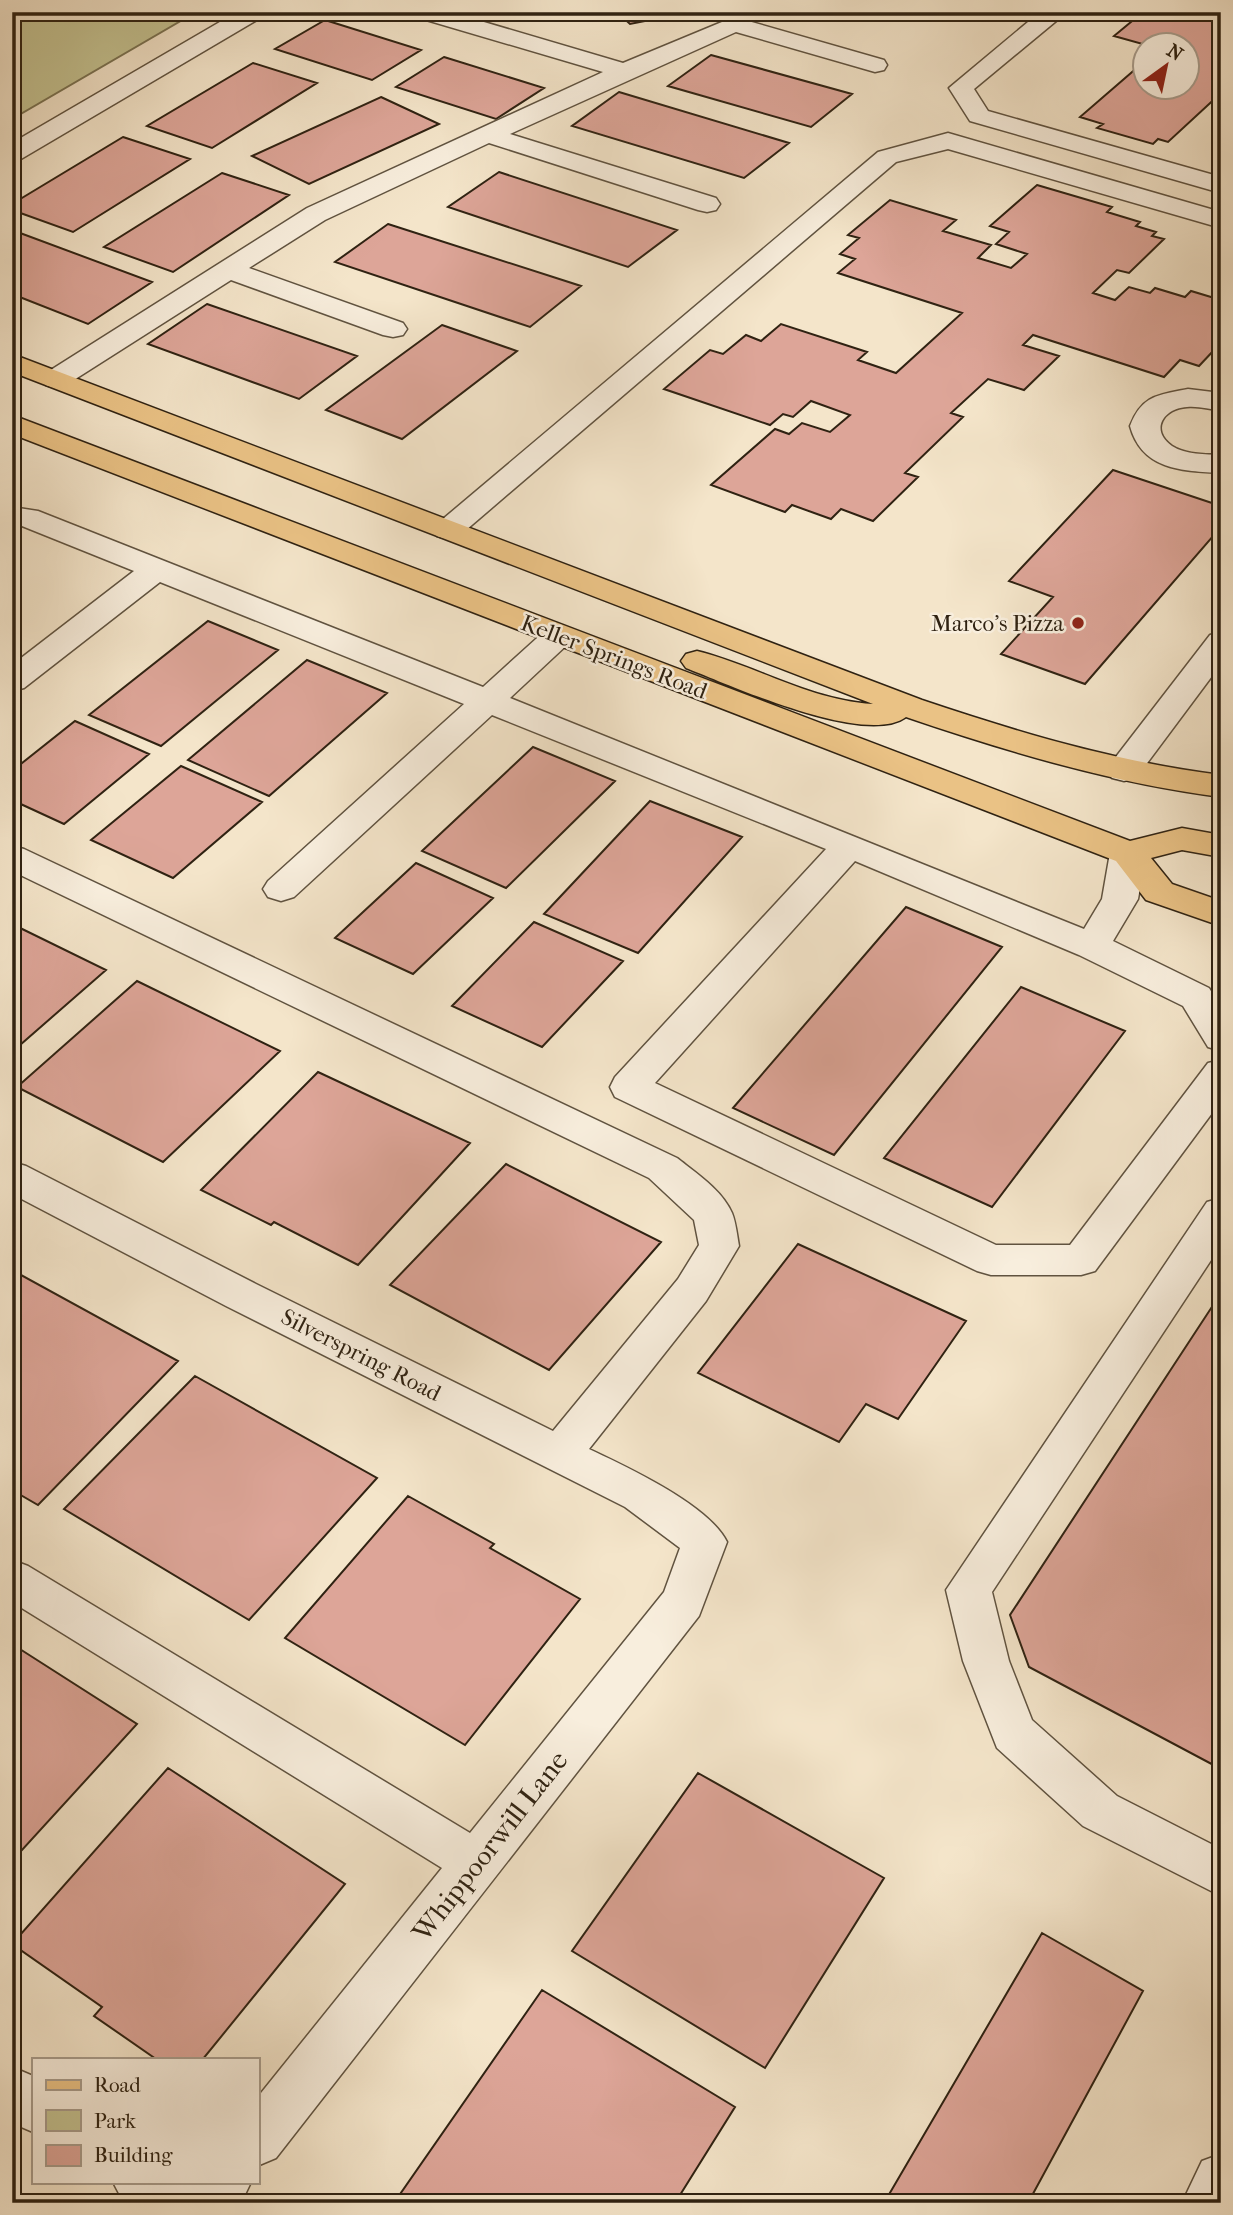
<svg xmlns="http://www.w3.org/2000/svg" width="1233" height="2215" font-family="'IM FELL French Canon',serif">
	<rect width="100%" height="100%" fill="#f4e5ca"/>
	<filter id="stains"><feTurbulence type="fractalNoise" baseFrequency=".00286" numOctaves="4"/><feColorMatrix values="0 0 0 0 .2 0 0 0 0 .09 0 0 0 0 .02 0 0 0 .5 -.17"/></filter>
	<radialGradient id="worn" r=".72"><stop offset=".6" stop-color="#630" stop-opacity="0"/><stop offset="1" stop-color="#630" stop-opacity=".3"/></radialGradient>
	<path fill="#c4c291" stroke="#7a7252" stroke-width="2" d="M 12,12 L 196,12 L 12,119 Z"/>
	<path fill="#dda598" stroke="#2f2212" stroke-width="2" d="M 617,12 L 691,12 L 630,24 Z
		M 1143,12 L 1221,12 L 1221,93 L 1168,142 L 1158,139 L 1153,144 L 1097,128 L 1103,124 L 1080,117 L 1146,60 L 1146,88 L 1188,88 L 1188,46 L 1162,46 L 1165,43 L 1153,40 L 1146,45 L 1114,36 Z
		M 325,20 L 421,50 L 372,80 L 275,49 Z
		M 711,55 L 852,94 L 811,127 L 668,86 Z
		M 444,57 L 544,88 L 496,119 L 396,87 Z
		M 253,63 L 317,83 L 212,148 L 147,126 Z
		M 619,92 L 789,143 L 744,178 L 572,126 Z
		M 381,97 L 439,124 L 309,184 L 252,156 Z
		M 123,137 L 190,159 L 73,232 L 12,210 L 12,204 Z
		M 499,172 L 677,230 L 628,267 L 448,207 Z
		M 222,173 L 289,195 L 173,272 L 104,247 Z
		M 1037,185 L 1112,207 L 1107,212 L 1140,222 L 1136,226 L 1156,232 L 1152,236 L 1164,239 L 1129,273 L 1117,270 L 1093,293 L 1115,300 L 1129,287 L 1150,293 L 1155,288 L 1185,297 L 1191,291 L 1221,300 L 1221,351 L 1215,349 L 1199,366 L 1180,360 L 1164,377 L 1033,335 L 1023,345 L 1059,356 L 1024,390 L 988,379 L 951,413 L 963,417 L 905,473 L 918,477 L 873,521 L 841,509 L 831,519 L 792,505 L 785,512 L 711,485 L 775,429 L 789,434 L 802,423 L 830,432 L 850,415 L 811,401 L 793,417 L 783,414 L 770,425 L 664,389 L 710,350 L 723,354 L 746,335 L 761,341 L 781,324 L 867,352 L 858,360 L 896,373 L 962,313 L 838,273 L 855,259 L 840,254 L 859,238 L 848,235 L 890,200 L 956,220 L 943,231 L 991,245 L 978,258 L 1011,268 L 1027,254 L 996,244 L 1009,232 L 990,226 Z
		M 388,224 L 581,286 L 530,327 L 335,262 Z
		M 12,230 L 152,282 L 88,324 L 12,294 Z
		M 207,304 L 357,356 L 299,399 L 148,344 Z
		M 442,325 L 517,351 L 402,439 L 326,410 Z
		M 1113,470 L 1221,506 L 1221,527 L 1085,684 L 1001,654 L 1053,597 L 1009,581 Z
		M 208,621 L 278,650 L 161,746 L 89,715 Z
		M 307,660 L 387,693 L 269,796 L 188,760 Z
		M 75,721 L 149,754 L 64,824 L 12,800 L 12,771 Z
		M 533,747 L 615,781 L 506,888 L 422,851 Z
		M 181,766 L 262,802 L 173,878 L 91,840 Z
		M 650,801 L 742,837 L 638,953 L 544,914 Z
		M 416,863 L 493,898 L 413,974 L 335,938 Z
		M 906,907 L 1002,947 L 834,1155 L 733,1108 Z
		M 534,922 L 623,961 L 542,1047 L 452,1006 Z
		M 12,924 L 106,970 L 12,1052 Z
		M 137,981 L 280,1051 L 163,1162 L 17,1087 Z
		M 1021,987 L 1125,1031 L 992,1207 L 884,1158 Z
		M 318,1072 L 470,1143 L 358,1265 L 274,1222 L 271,1225 L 201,1190 Z
		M 506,1164 L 661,1242 L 549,1370 L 390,1285 Z
		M 798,1244 L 966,1321 L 898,1419 L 866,1404 L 839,1442 L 698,1373 Z
		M 12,1270 L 178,1361 L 38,1505 L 12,1490 Z
		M 1221,1293 L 1221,1769 L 1029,1667 L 1010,1615 Z
		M 195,1376 L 377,1478 L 249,1620 L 64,1509 Z
		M 408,1496 L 494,1544 L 490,1548 L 580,1599 L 465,1745 L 285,1638 Z
		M 12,1644 L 137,1724 L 12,1861 Z
		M 168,1768 L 345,1884 L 203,2059 L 156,2059 L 94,2016 L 102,2007 L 12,1944 Z
		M 698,1773 L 884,1878 L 765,2068 L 572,1951 Z
		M 1042,1933 L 1143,1991 L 1028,2203 L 884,2203 Z
		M 542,1990 L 735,2107 L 675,2203 L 401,2203 L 396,2200 Z"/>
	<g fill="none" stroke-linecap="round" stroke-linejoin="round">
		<defs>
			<path id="minor" d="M 237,12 L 266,12 L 262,17 L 21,159 L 12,162 L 12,143 Z
				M 412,12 L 450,12 L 623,63 L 734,17 L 884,60 L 887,65 L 884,70 L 875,72 L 736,32 L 510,134 L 716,198 L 720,204 L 716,210 L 707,212 L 698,210 L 489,143 L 325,220 L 249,268 L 403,323 L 407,329 L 403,335 L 393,337 L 383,335 L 231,280 L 66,385 L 56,388 L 46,385 L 42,379 L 46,373 L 307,208 L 603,72 L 416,17 Z
				M 1040,12 L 1067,12 L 974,89 L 988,111 L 1221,177 L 1221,193 L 970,121 L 949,88 Z
				M 948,133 L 1221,212 L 1221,228 L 948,149 L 896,162 L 459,536 L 448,539 L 437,536 L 433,530 L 437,524 L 878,152 Z
				M 1188,389 L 1221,393 L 1221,411 C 1210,409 1198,406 1187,407 C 1164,408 1149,430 1172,446 C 1186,455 1205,454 1221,455 L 1221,473 C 1182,471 1142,470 1130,426 C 1142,395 1158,395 1188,389 Z
				M 12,507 L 38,511 L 483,687 L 547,629 L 558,626 L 569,629 L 574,636 L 569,643 L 510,698 L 1084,929 L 1102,899 L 1110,853 L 1116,845 L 1128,842 L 1140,845 L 1146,853 L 1138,899 L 1113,941 L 1209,988 L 1221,1007 L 1221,1051 L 1208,1047 L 1183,1006 L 1079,955 L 855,861 L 655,1083 L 996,1245 L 1070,1245 L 1208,1063 L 1221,1060 L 1221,1101 L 1095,1271 L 1081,1275 L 991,1275 L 977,1271 L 615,1097 L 610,1087 L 615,1077 L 826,849 L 492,715 L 294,897 L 281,901 L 268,897 L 263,889 L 268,881 L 464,704 L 160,582 L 24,688 L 12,691 L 12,665 L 134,571 L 22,526 L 12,525 Z
				M 1221,632 L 1221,664 L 1136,778 L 1124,781 L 1112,778 L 1107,770 L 1112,762 L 1210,635 Z
				M 12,846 L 24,849 L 677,1158 C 696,1173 722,1190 732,1213 C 736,1223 737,1235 739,1246 L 706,1301 L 589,1449 C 627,1467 709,1505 727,1542 L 699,1616 L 276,2158 L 257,2166 L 257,2098 L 442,1868 L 12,1602 L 12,1560 L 28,1566 L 470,1833 L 664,1592 L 680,1548 L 625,1507 L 226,1306 L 12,1194 L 12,1162 L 26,1166 L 256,1284 L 553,1431 L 678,1279 L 699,1245 L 694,1220 L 649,1178 L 12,871 Z
				M 1221,1198 L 1221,1245 L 992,1592 L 1009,1661 L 1032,1720 L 1117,1796 L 1221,1849 L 1221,1896 L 1083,1826 L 997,1748 L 963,1661 L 946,1590 L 1207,1202 Z
				M 12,2067 L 33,2076 L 33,2132 L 12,2123 Z
				M 1221,2154 L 1221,2203 L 1182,2203 L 1202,2161 Z
				M 113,2182 L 185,2182 L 188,2184 L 190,2182 L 251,2182 L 241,2203 L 124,2203 Z"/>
			<path id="major" d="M 12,354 L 922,700 C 1020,733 1117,762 1221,775 L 1221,797 C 1112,783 1009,752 906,717 C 865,747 730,685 686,668 L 681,661 L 686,654 L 697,651 C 757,666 809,700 873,704 L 12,372 Z
				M 12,415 L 1130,841 L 1182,828 L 1221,835 L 1221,857 L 1182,850 L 1151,858 L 1172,884 L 1221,901 L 1221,926 L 1146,900 L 1116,861 L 12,434 Z"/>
		</defs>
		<use href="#minor" stroke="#605340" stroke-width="3"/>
		<use href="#major" stroke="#2f2212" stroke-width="3"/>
		<use href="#minor" fill="#f8eedd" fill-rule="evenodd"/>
		<use href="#major" fill="#eac285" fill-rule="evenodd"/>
	</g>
	<circle fill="#8f2418" stroke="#f8eedd" stroke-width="2.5" cx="1078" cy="623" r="7"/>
	<g text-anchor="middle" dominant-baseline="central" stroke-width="5" stroke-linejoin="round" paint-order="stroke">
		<g font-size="23" fill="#2f2212" stroke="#f8eedd" text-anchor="end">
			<text x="1064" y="623">Marco's Pizza</text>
		</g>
		<g font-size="23" fill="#2f2212" stroke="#f8eedd">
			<text transform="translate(614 657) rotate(21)">Keller Springs Road</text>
			<text transform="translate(361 1355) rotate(27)">Silverspring Road</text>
		</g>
		<g font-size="28" fill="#2f2212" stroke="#f8eedd">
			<text transform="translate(490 1846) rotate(-52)">Whippoorwill Lane</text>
		</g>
	</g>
	<rect width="1233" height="2215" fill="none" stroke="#f4e5ca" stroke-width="42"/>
	<rect x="14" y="14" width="1205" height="2187" fill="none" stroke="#2f2212" stroke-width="3.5"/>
	<rect x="21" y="21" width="1191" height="2173" fill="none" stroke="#2f2212" stroke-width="2"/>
	<rect x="32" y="2058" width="228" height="126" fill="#f8eedd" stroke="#a89c8c" stroke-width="2"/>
	<rect x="46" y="2080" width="35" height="10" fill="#eac285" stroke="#a89c8c" stroke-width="2"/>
	<text x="94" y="2092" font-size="21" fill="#2f2212">Road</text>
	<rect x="46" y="2110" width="35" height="21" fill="#c4c291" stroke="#a89c8c" stroke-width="2"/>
	<text x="94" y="2128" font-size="21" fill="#2f2212">Park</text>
	<rect x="46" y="2145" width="35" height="21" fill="#dda598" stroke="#a89c8c" stroke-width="2"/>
	<text x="94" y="2162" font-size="21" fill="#2f2212">Building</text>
	<g transform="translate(1166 66) rotate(33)"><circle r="33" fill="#f8eedd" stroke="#a89c8c" stroke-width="2"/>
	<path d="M0-5L12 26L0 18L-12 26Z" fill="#8f2418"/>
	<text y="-10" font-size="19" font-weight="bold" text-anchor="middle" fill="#2f2212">N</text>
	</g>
	<rect width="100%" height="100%" filter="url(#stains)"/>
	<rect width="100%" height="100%" fill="url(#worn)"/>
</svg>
